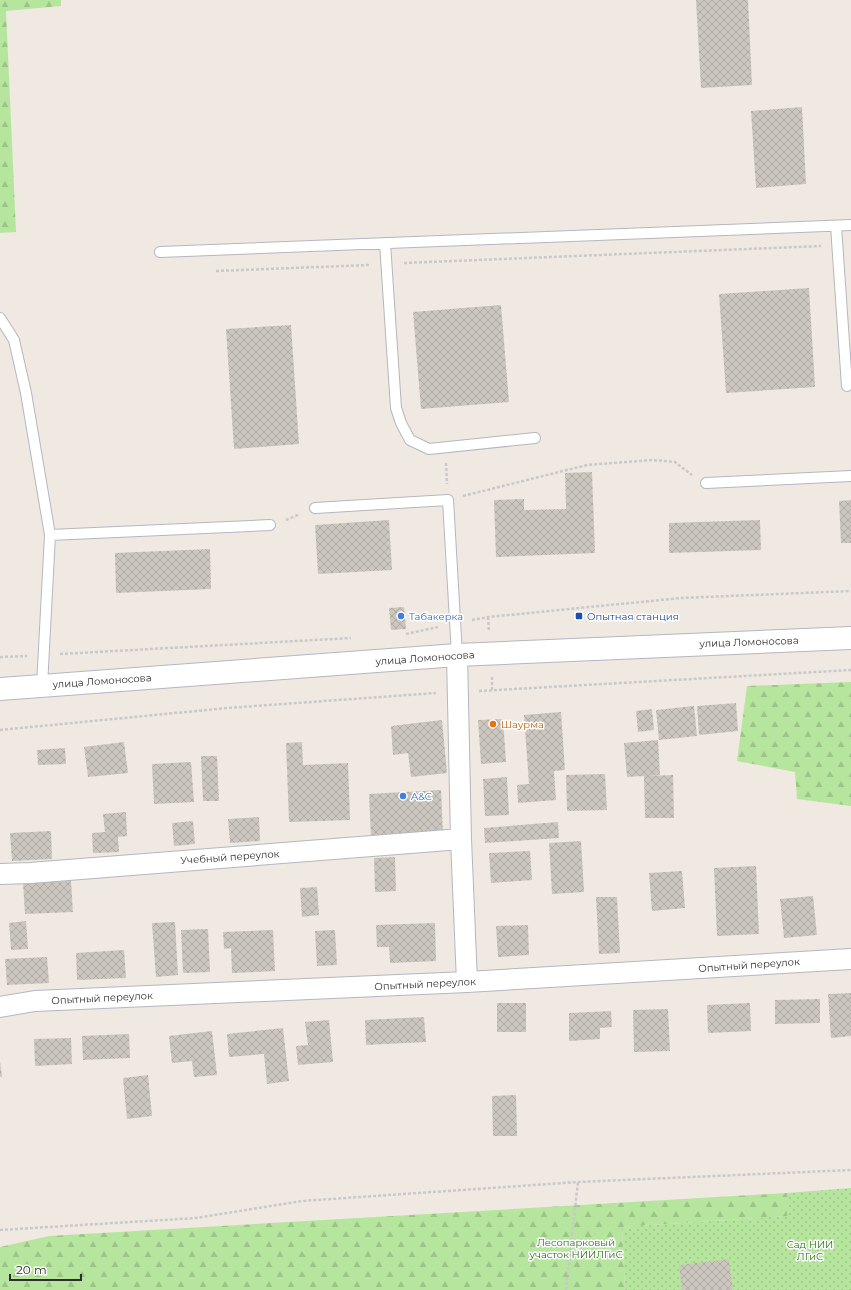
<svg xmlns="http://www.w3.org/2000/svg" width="851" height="1290" font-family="Montserrat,sans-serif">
	<defs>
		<pattern id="green-dots" width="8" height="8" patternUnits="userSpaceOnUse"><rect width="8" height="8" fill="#b6e59e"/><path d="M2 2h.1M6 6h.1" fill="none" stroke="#9dc588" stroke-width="1.8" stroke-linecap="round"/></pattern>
		<pattern id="forest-firs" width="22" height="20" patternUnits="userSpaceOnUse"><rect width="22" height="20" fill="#b6e59e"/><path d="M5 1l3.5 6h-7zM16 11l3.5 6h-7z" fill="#9dc588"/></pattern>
		<pattern id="building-cross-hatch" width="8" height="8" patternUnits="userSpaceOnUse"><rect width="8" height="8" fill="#cbc7bf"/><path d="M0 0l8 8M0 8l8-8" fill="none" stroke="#afaba4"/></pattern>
	</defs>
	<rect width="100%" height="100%" fill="#efe9e1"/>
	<path fill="url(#green-dots)" d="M 851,1188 L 851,1290 L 625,1290 L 622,1227 L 786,1216 L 787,1193 Z"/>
	<path fill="url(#forest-firs)" d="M 0,0 L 61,0 L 61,6 L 6,11 L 16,232 L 0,233 Z
		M 851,682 L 851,806 L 797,799 L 795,772 L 737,761 L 747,686 Z
		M 787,1193 L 787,1216 L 622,1227 L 625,1290 L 0,1290 L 0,1247 L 49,1236 Z"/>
	<path fill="url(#building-cross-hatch)" d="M 696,0 L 748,0 L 752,85 L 701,88 Z
		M 802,107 L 806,184 L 756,188 L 751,111 Z
		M 809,288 L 815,387 L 726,393 L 719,294 Z
		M 501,305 L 509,402 L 421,409 L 413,312 Z
		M 291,325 L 299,444 L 234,449 L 226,329 Z
		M 592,472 L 595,553 L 496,557 L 494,500 L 524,499 L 524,510 L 566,509 L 565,473 Z
		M 851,500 L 851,543 L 841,543 L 839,501 Z
		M 389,520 L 392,570 L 318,574 L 315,525 Z
		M 760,520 L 761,550 L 669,553 L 669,523 Z
		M 210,549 L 211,589 L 116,593 L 115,553 Z
		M 404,607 L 406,629 L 391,630 L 389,608 Z
		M 736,703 L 738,731 L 699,735 L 697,706 Z
		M 694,706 L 697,736 L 659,740 L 656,710 Z
		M 652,709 L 654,730 L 638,732 L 636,711 Z
		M 561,712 L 565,770 L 554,771 L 556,800 L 518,803 L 517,785 L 529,784 L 524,715 Z
		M 503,719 L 506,762 L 481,764 L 478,720 Z
		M 442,720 L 447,773 L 411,777 L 408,753 L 393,755 L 391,726 Z
		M 658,740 L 660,775 L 646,776 L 673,775 L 674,818 L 645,818 L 644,776 L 627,777 L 624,743 Z
		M 124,742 L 128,773 L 88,777 L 84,747 Z
		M 302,742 L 303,765 L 348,763 L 350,820 L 289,822 L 286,743 Z
		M 65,748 L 66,764 L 38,765 L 37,750 Z
		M 201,756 L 217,756 L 219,801 L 203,801 Z
		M 191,762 L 194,802 L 154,804 L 152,764 Z
		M 605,774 L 607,810 L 567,811 L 566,775 Z
		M 507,777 L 509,815 L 485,816 L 483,779 Z
		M 441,790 L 443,833 L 371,837 L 369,794 Z
		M 126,812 L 127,836 L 118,837 L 119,852 L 93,853 L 92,833 L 105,832 L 103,814 Z
		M 259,817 L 260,841 L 230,843 L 228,819 Z
		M 193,821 L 195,844 L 174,846 L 172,823 Z
		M 558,822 L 559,838 L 485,843 L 484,828 Z
		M 51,831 L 52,859 L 12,861 L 10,833 Z
		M 581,841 L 584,892 L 552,894 L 549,843 Z
		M 530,851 L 532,880 L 491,883 L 489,853 Z
		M 395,857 L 396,891 L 375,892 L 374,858 Z
		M 756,866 L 759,934 L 717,936 L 714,868 Z
		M 682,871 L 685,908 L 652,911 L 649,873 Z
		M 71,881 L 73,912 L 25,914 L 23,883 Z
		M 317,887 L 319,915 L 302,917 L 300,888 Z
		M 813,896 L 817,935 L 784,938 L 780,899 Z
		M 596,897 L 617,897 L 620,953 L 599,954 Z
		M 26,921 L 28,949 L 11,950 L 9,923 Z
		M 175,922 L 178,975 L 156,977 L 152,923 Z
		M 435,923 L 436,961 L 390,963 L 389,947 L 377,947 L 376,925 Z
		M 528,925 L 529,955 L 498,957 L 496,926 Z
		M 208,929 L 210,972 L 183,973 L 181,930 Z
		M 273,930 L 275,971 L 232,973 L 231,948 L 224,949 L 223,932 Z
		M 335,930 L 337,965 L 317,966 L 315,931 Z
		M 124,950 L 126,978 L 77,980 L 76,953 Z
		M 47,957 L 49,983 L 7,985 L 5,959 Z
		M 851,993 L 851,1036 L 831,1038 L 828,994 Z
		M 820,999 L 820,1023 L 775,1024 L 775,1000 Z
		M 497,1003 L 526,1003 L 526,1032 L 497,1032 Z
		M 750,1003 L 751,1031 L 708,1033 L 707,1005 Z
		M 668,1009 L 670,1051 L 634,1052 L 633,1010 Z
		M 611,1011 L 612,1027 L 600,1028 L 600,1039 L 569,1041 L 569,1013 Z
		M 424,1017 L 426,1042 L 366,1045 L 365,1020 Z
		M 329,1020 L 333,1062 L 298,1065 L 296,1046 L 308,1045 L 305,1022 Z
		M 283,1028 L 289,1081 L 267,1084 L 264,1054 L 229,1057 L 227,1034 Z
		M 212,1031 L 217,1075 L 194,1077 L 192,1061 L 172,1063 L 169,1036 Z
		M 129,1034 L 130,1058 L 83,1060 L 82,1036 Z
		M 71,1038 L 72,1064 L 35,1066 L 34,1039 Z
		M 0,1061 L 2,1077 L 0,1077 Z
		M 148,1075 L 152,1116 L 127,1119 L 123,1078 Z
		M 516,1095 L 517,1136 L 493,1136 L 492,1096 Z
		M 729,1259 L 733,1290 L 682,1290 L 679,1265 Z"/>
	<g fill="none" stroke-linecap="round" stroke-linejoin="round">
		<defs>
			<path id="lane" d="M 836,226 L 847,386
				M 385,243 L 396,408 L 401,423 L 410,440 L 429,449 L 535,438
				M 160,252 L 851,225
				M 0,318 L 14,340 L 26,393 L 50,535 L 42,686
				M 706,483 L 851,476
				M 315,508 L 448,500 L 457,655
				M 50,535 L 270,525"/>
			<path id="street" d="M 457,655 L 461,839 L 467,982
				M 0,874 L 30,873 L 461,839
				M 0,1007 L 35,1001 L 467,982 L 851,959"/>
			<path id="secondary" d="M 0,689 L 457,655 L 851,638"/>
		</defs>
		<use href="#lane" stroke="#b4b7c1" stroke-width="12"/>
		<use href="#street" stroke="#b4b7c1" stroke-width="22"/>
		<use href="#secondary" stroke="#b4b7c1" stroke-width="24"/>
		<path stroke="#c9c9c9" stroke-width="2.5" stroke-dasharray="3 2" stroke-linecap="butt" d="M 404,263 L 821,246
			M 216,271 L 369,265
			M 446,463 L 447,484
			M 463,496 L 587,465 L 652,460 L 675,462 L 692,475
			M 286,520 L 300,514
			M 488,617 L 489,632
			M 472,620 L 488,617 L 681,598 L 851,591
			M 406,634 L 438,627
			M 60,654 L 351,638
			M 0,657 L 27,656
			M 492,677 L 492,690
			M 479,691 L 851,670
			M 0,730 L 227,708 L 436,693
			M 0,1230 L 196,1218 L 302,1201 L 578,1182 L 851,1170
			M 566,1290 L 578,1182"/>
		<use href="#lane" stroke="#fff" stroke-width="10"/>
		<use href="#street" stroke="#fff" stroke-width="20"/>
		<use href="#secondary" stroke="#fff" stroke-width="22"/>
	</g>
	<g fill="#3f7fe0" stroke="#fff" stroke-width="1.5">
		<circle cx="401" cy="616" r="4"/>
		<circle cx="403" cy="796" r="4"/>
	</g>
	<rect fill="#1a4fb4" stroke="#fff" stroke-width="1.5" x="575" y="612" width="8" height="8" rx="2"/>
	<circle fill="#e8710a" stroke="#fff" stroke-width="1.5" cx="493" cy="724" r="4"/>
	<g text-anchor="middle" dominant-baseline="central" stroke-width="3" stroke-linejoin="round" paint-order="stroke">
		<g font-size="10" fill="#366cbe" stroke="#fff" text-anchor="start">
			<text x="409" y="616">Табакерка</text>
			<text x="411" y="796">A&amp;C</text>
		</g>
		<g font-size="10" fill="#164399" stroke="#fff" text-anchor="start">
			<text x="587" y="616">Опытная станция</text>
		</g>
		<g font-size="10" fill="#2e2e2e" stroke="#fff">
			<text transform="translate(749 642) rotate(-2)">улица Ломоносова</text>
			<text transform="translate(425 658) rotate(-4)">улица Ломоносова</text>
			<text transform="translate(102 681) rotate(-4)">улица Ломоносова</text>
			<text transform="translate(230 857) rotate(-4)">Учебный переулок</text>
			<text transform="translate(749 965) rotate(-4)">Опытный переулок</text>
			<text transform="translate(425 984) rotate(-3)">Опытный переулок</text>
			<text transform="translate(102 998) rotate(-3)">Опытный переулок</text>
		</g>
		<g font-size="10" fill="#c56008" stroke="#fff" text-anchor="start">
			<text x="501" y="724">Шаурма</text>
		</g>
		<g font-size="10" fill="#2c6e1b" stroke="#fff">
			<text x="576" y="1242">Лесопарковый<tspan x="576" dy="12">участок НИИЛГиС</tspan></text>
			<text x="810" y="1244">Сад НИИ<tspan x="810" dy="12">ЛГиС</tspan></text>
		</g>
	</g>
	<path d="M10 1274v6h71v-6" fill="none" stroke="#2e2e2e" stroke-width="2"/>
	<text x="16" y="1274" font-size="12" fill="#2e2e2e" stroke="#ffffff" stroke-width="3" paint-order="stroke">20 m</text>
</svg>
